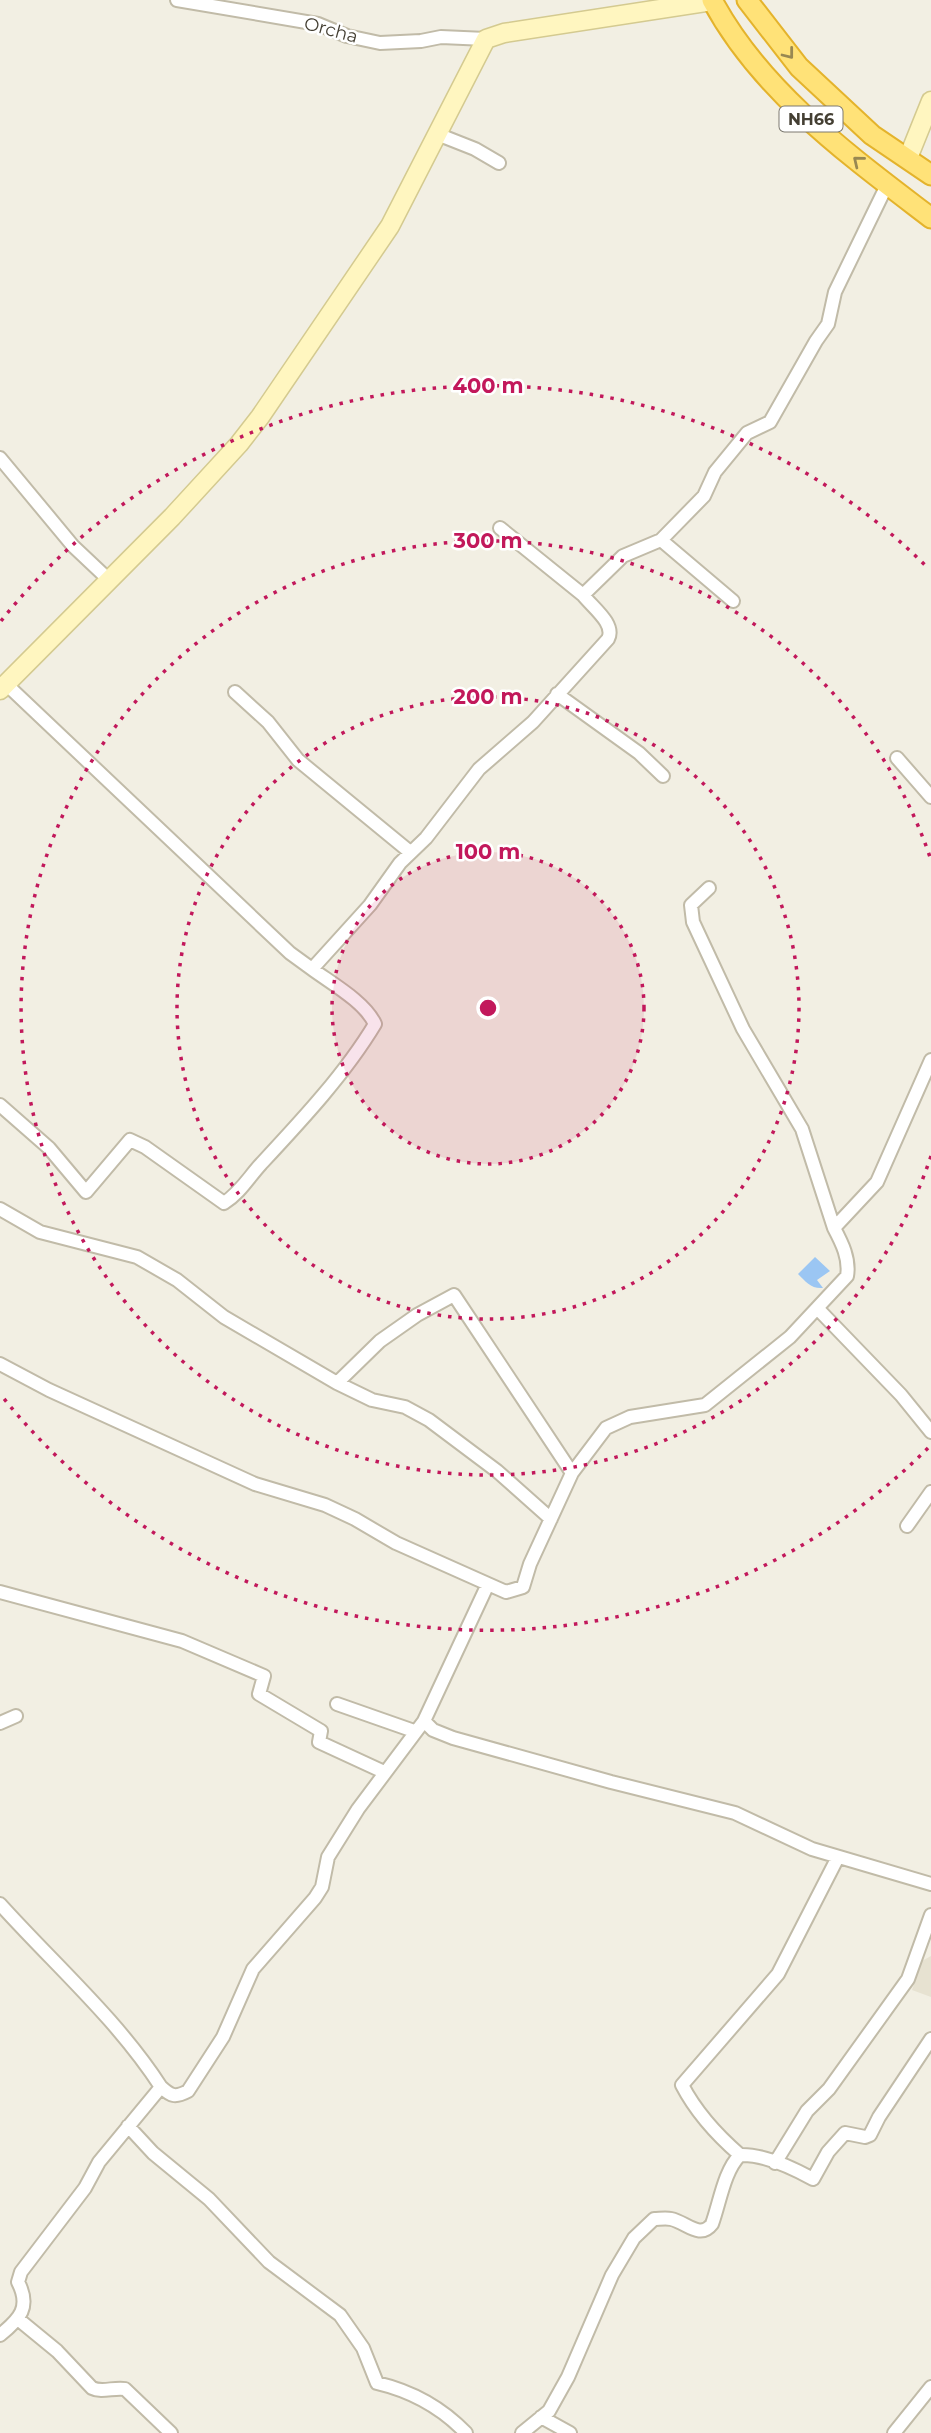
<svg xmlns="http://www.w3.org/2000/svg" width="931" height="2433" font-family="Montserrat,sans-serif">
	<rect width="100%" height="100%" fill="#f2efe3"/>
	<path fill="#e7e2d1" d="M 931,1956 L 931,1997 L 912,1990 L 922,1961 Z"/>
	<path fill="#9bc6f3" d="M 815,1257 L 830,1271 L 817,1280 L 823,1288 C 811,1289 806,1282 798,1274 Z"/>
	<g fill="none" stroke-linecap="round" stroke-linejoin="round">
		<defs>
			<path id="minor" d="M 177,0 L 318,24 L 347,36 L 380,43 L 421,41 L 441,37 L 486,39
				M 437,134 L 475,149 L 499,163
				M 0,458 L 73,546 L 108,579
				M 500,528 L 583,595
				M 661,540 L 733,601
				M 6,684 L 290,953 L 312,969 L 370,905 L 400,863 L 426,838 L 479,769 L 533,722 L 608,639 C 616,624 592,607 583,595 L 623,556 L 661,540 L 704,496 L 715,472 L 747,433 L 770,422 L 816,341 L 828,324 L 835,292 L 887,185
				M 235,692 L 268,722 L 298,760 L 410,852
				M 557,694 L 639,753 L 663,776
				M 897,758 L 931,797
				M 709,888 L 691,905 L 693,922 L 743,1029 L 802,1129 L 834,1228
				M 0,1105 L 49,1148 L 86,1192 L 130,1140 L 145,1147 L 224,1203 C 240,1193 249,1177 261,1164 C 301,1121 345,1074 375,1024 C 365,1002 331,983 312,969
				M 0,1209 L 40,1232 L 137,1257 L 177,1280 L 224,1317 L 337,1383 L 372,1400 L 405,1407 L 429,1420 L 497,1471 L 551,1519
				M 818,1309 L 901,1395 L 931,1432
				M 0,1364 L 49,1390 L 255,1484 L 325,1505 L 355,1519 L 396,1543 L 488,1584
				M 337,1383 L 380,1341 L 417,1315 L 454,1295 L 572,1473
				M 907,1526 L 931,1492
				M 0,1592 L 182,1641 L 264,1676 L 259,1694 L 321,1731 L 319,1742 L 384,1772
				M 337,1704 L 414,1731
				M 424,1721 L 433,1730 L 453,1738 L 611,1782 L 735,1813 L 812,1849 L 931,1884
				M 0,1723 L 16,1716
				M 0,1904 C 54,1964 117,2019 161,2087
				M 128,2126 L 153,2153 L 209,2199 L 269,2262 L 340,2315 L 363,2348 L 377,2383 C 411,2391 442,2408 466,2433
				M 740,2155 C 718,2136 696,2112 682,2085 L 778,1974 L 838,1857
				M 775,2163 L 807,2111 L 829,2089 L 908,1979 L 931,1915
				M 18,2319 L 57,2351 L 92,2388 C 102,2393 114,2387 125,2389 L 171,2433
				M 0,2335 C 20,2319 31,2307 18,2282 L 21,2272 L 85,2188 L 99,2162 L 161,2087 C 171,2096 175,2098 188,2091 L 223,2037 L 253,1969 L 315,1898 L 322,1887 L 328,1857 L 358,1809 L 424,1721 L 488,1584 L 506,1592 L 523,1587 L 530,1564 L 572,1473 L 606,1428 L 630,1417 L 705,1405 L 790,1337 L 847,1276 C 850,1259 842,1243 834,1228 L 877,1182 L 931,1060
				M 541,2417 L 570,2433
				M 522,2433 L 549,2411 L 568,2377 L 612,2275 L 634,2238 L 654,2219 C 659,2219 666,2218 671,2219 C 686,2222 700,2240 712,2224 C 720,2202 724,2171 740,2155 C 764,2154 793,2168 813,2179 L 828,2152 L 845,2133 L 865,2137 L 870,2135 L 879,2117 L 931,2039
				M 894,2433 L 931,2387"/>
			<path id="secondary" d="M 908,158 L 931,101
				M 0,690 L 172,517 L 239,444 L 260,417 L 390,226 L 486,39 L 504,33 L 712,1"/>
			<path id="trunk" d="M 712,0 C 761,92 850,156 931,218
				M 747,0 L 799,67 L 872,135 L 931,175"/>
		</defs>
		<use href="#minor" stroke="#c1bba8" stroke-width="16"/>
		<use href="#secondary" stroke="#d4ca90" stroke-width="21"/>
		<use href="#trunk" stroke="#e4b32c" stroke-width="23"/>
		<use href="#minor" stroke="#fff" stroke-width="12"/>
		<use href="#secondary" stroke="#fff6c0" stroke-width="18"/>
		<use href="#trunk" stroke="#ffe278" stroke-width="19"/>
	</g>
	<defs><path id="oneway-chevron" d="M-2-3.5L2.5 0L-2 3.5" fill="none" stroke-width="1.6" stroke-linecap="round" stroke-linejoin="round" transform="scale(1.75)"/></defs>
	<g stroke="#988852">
		<use href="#oneway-chevron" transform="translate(789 54) rotate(52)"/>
		<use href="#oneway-chevron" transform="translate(858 161) rotate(-141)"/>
	</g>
	<circle cx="488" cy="1008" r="156" fill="#c2185b" fill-opacity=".12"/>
	<g fill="none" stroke="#c2185b" stroke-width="3.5" stroke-dasharray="3.5 7">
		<circle cx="488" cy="1008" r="156"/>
		<circle cx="488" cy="1008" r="311"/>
		<path d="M931 1156A467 467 0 1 1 931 860"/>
		<path d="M928 1448A622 622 0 0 1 1 1395M1 621A622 622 0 0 1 928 568"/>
	</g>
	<g text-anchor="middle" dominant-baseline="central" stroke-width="5" stroke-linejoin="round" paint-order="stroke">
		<rect fill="#fff" stroke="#7c7970" stroke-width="2" x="779.5" y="106.5" width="63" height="25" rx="5"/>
		<g font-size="16" font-weight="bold" fill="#443f33">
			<text x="811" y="119">NH66</text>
		</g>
		<g font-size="18" fill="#443f33" stroke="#fff">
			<text transform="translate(331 30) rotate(15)">Orcha</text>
		</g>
	</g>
	<circle cx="488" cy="1008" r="10" fill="#c2185b" stroke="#fff" stroke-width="3.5"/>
	<g font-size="21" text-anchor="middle" font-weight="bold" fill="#c2185b" stroke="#fff" stroke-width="5" stroke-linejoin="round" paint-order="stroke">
		<text x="488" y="393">400 m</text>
		<text x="488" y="548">300 m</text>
		<text x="488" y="704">200 m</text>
		<text x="488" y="859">100 m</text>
	</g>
</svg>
